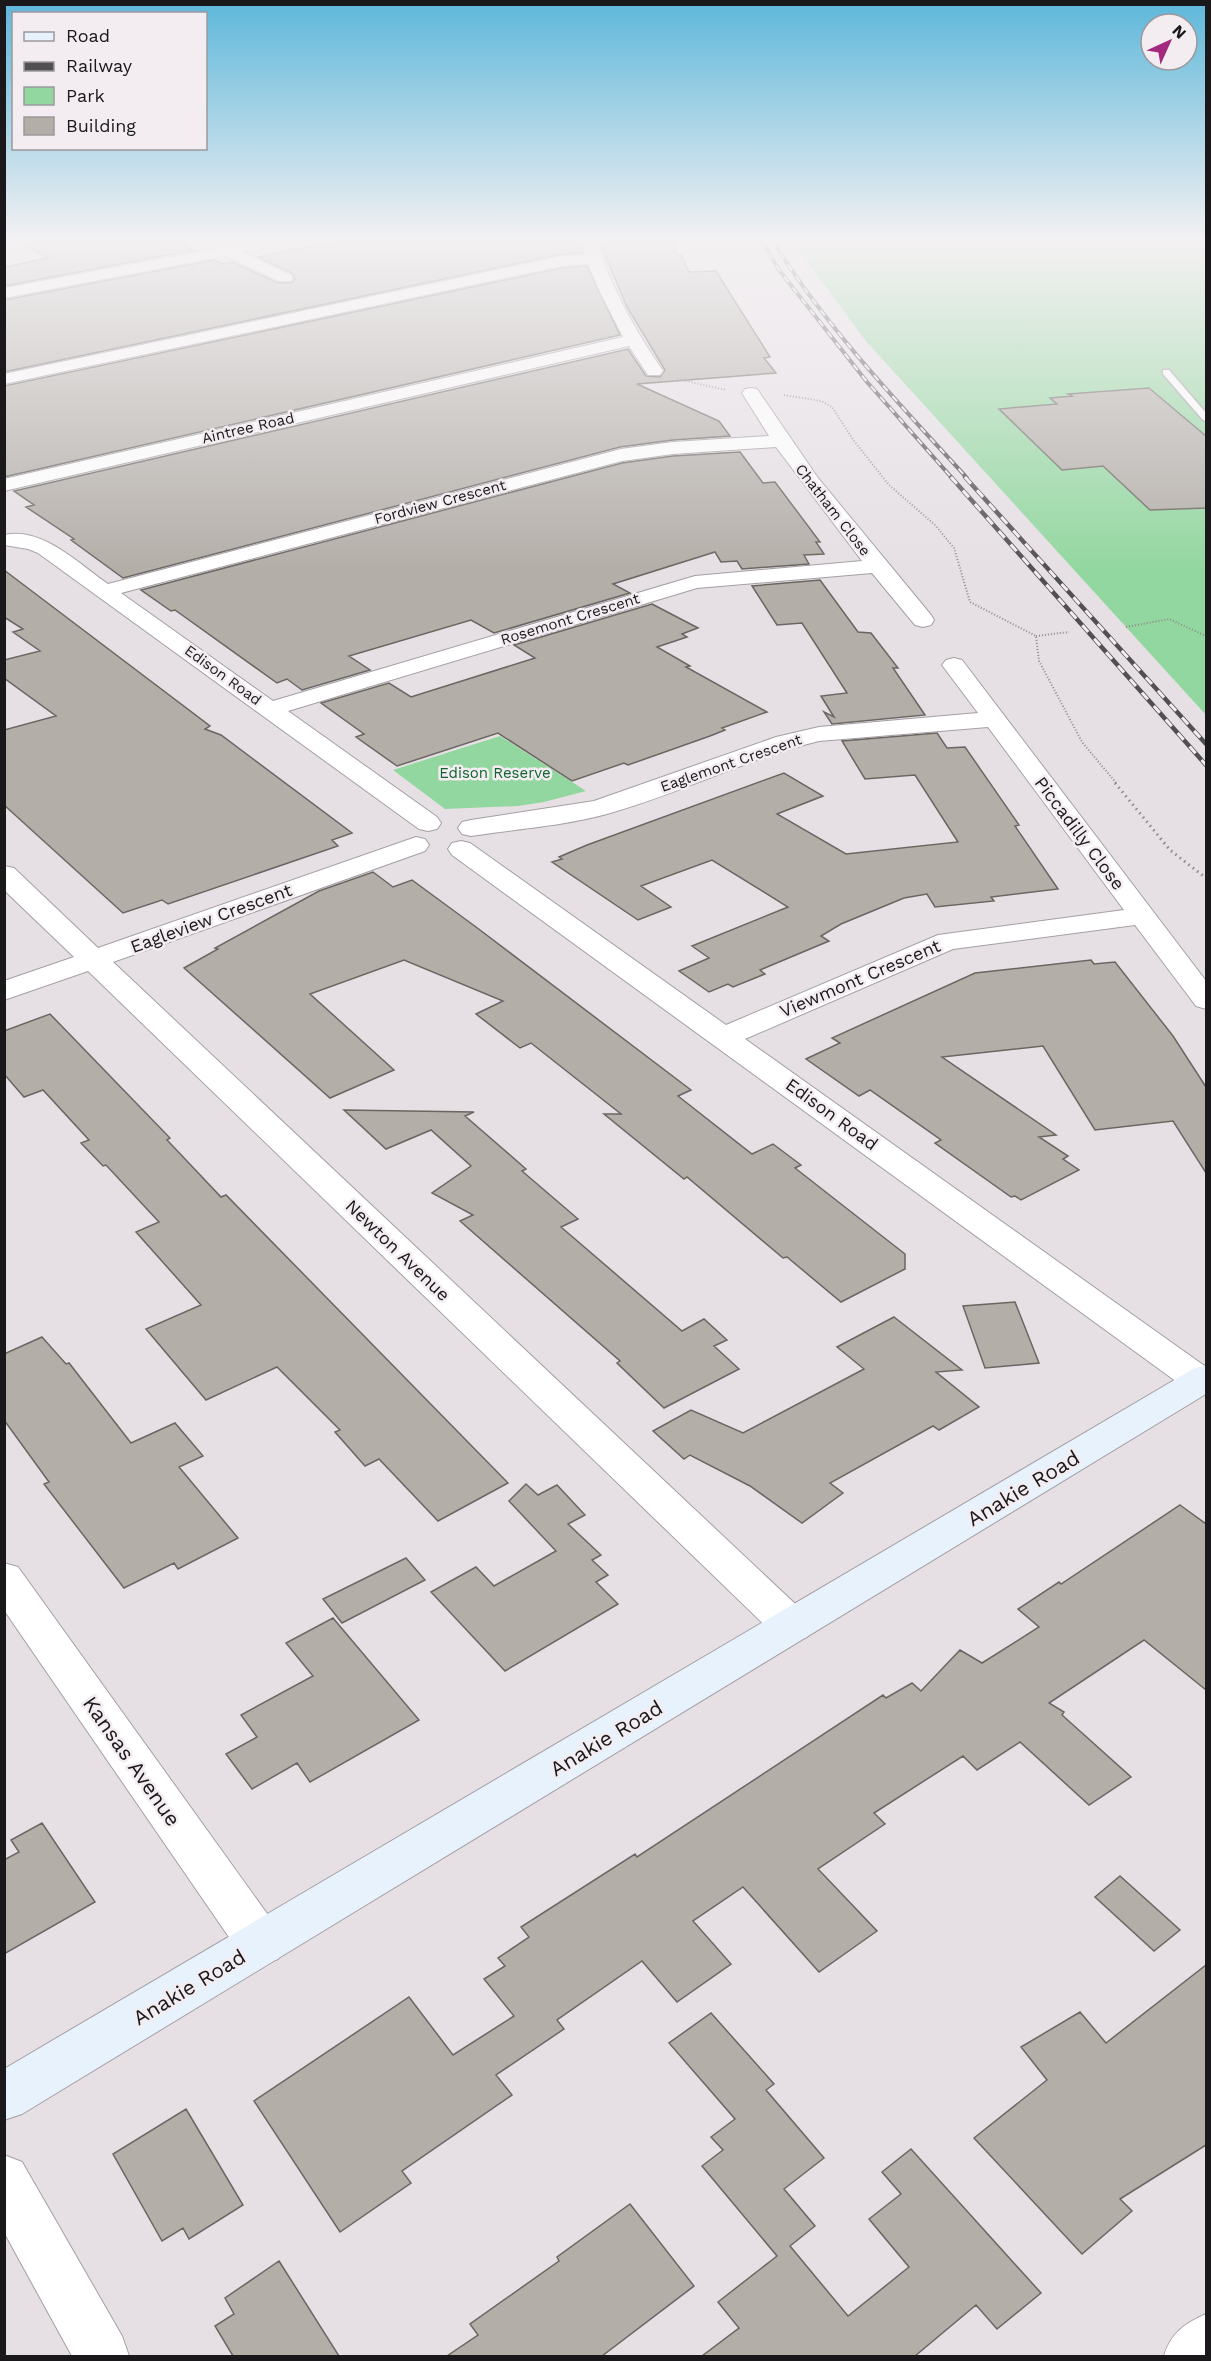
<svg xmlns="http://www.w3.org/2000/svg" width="1211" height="2361" font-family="'Work Sans',sans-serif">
	<rect width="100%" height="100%" fill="#e6e0e5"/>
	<path fill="#93d7a0" d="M 792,241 L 1206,241 L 1206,715 L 865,340 Z
		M 500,736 L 586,791 L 544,802 L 518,806 L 445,809 L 393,770 Z"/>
	<path fill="#b3aea8" stroke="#6a6661" stroke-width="1.5" d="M 17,241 L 186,241 L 186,247 L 194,250 L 4,286 L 4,267 L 48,258 Z
		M 336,241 L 580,241 L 582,253 L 562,254 L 4,372 L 4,300 L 215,260 L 223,264 L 232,262 L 278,283 L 291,283 L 295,279 L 292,273 L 258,257 Z
		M 599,241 L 672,241 L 677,255 L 681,255 L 689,272 L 716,271 L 770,357 L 764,358 L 776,373 L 637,384 L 719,421 L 730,436 L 673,440 L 620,447 L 123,578 L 71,540 L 74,539 L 26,507 L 34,505 L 14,491 L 628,349 L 646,376 L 660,377 L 665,370 L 627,307 Z
		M 587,266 L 620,335 L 4,477 L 4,386 L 562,268 Z
		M 1149,388 L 1206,436 L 1206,508 L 1150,510 L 1103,466 L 1062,470 L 999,409 L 1057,404 L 1050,398 L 1072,396 L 1068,394 Z
		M 740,452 L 763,483 L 775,482 L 820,542 L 816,542 L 824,554 L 804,555 L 809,564 L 742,569 L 737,561 L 721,562 L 715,552 L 613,584 L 630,593 L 494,633 L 471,620 L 349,656 L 370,670 L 302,690 L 287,679 L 277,683 L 175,610 L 171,611 L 141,590 L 622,463 L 673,456 Z
		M 4,570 L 210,726 L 205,729 L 221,735 L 352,833 L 332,840 L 338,846 L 168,904 L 162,900 L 123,913 L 4,805 L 4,730 L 56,716 L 4,678 L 4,660 L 40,651 L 13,632 L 23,629 L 4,617 Z
		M 820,580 L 858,632 L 871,633 L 898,668 L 893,668 L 925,715 L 832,724 L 824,712 L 834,717 L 821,696 L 847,693 L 802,623 L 777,625 L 752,586 Z
		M 652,604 L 698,628 L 682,634 L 687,637 L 657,647 L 690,666 L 686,667 L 767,712 L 722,728 L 725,730 L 710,736 L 628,765 L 624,763 L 572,781 L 498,733 L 397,766 L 356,737 L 364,734 L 321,703 L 389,683 L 411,697 L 535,658 L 514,645 Z
		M 937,733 L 947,748 L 965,747 L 1019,825 L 1015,826 L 1058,889 L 991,897 L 994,901 L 935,907 L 927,894 L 904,898 L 841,924 L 821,936 L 829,941 L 760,970 L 765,974 L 733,987 L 728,984 L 709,992 L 679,971 L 709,958 L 692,946 L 788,907 L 712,860 L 641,886 L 671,907 L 638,920 L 552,862 L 562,859 L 559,857 L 587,845 L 784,773 L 823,796 L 777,814 L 846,854 L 958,842 L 915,775 L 865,779 L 842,741 Z
		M 373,872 L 393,887 L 412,880 L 476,927 L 691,1090 L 678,1096 L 752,1154 L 773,1144 L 801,1165 L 795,1168 L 905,1254 L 905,1269 L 841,1302 L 787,1257 L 783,1258 L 687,1177 L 684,1179 L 604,1114 L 621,1114 L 531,1043 L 520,1048 L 476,1014 L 503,1001 L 404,960 L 310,994 L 394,1070 L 330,1098 L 184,968 L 218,949 L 215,948 L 319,891 Z
		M 1091,960 L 1094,964 L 1115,962 L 1173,1036 L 1206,1087 L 1206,1173 L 1173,1121 L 1095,1130 L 1043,1046 L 942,1057 L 1056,1135 L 1039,1137 L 1068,1156 L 1063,1159 L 1079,1170 L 1021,1200 L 1015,1196 L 1011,1197 L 935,1143 L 941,1140 L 870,1090 L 859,1096 L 806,1059 L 840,1043 L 832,1038 L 975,973 Z
		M 50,1014 L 170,1138 L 167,1140 L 221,1197 L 226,1195 L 508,1483 L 438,1521 L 379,1459 L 365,1466 L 335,1432 L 340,1430 L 277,1367 L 206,1400 L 146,1329 L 201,1305 L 136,1232 L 159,1222 L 106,1165 L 103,1166 L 81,1143 L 89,1140 L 43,1090 L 24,1097 L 4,1074 L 4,1031 Z
		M 344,1110 L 474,1112 L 465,1116 L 526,1169 L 522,1171 L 578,1219 L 561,1227 L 682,1331 L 704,1319 L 727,1340 L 714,1346 L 739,1369 L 664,1408 L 617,1363 L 620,1361 L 460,1221 L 473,1215 L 432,1193 L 471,1166 L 431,1130 L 386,1149 Z
		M 1015,1302 L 1039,1363 L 985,1368 L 963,1306 Z
		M 894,1317 L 962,1370 L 936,1372 L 979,1407 L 939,1430 L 933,1426 L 830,1483 L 843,1493 L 802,1523 L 750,1486 L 690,1455 L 684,1459 L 653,1431 L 691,1410 L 743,1433 L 864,1369 L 837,1347 Z
		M 42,1337 L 66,1364 L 69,1363 L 131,1443 L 175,1423 L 203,1456 L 179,1467 L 238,1538 L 178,1569 L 174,1563 L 124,1588 L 44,1484 L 49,1482 L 4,1420 L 4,1354 Z
		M 526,1484 L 538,1495 L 557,1485 L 585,1515 L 568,1524 L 601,1555 L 592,1560 L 608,1575 L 596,1582 L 618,1604 L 505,1671 L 431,1592 L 476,1567 L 494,1586 L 556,1551 L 509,1501 Z
		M 1180,1505 L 1206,1524 L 1206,1690 L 1144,1640 L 1049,1703 L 1064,1712 L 1062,1715 L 1131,1777 L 1089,1805 L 1020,1742 L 977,1770 L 963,1756 L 874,1813 L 885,1824 L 818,1869 L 877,1931 L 819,1972 L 743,1887 L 693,1921 L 731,1964 L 677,2002 L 642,1961 L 557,2020 L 564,2029 L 496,2075 L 512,2095 L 402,2171 L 411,2183 L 340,2232 L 254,2101 L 409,1997 L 453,2055 L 514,2016 L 484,1979 L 505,1966 L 498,1958 L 529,1937 L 521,1927 L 635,1854 L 637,1857 L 883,1695 L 886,1698 L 912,1683 L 921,1691 L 960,1650 L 982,1663 L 1039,1627 L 1018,1609 L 1059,1582 L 1061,1584 Z
		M 406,1558 L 425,1580 L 342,1623 L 323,1599 Z
		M 333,1618 L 419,1720 L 310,1782 L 297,1763 L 252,1789 L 226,1754 L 257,1737 L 241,1715 L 313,1676 L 286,1643 Z
		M 42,1823 L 95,1902 L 4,1954 L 4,1860 L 19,1852 L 11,1840 Z
		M 1120,1876 L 1180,1930 L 1154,1951 L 1095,1897 Z
		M 1206,1965 L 1206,2145 L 1120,2199 L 1132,2211 L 1082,2254 L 974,2138 L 1047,2080 L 1021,2047 L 1080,2012 L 1106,2043 Z
		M 711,2013 L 774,2084 L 766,2090 L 824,2158 L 784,2189 L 815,2226 L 790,2246 L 848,2316 L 909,2267 L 869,2219 L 901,2194 L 882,2172 L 911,2149 L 1041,2293 L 997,2329 L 976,2305 L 915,2356 L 702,2356 L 739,2328 L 718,2302 L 777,2256 L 702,2166 L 723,2150 L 711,2137 L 735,2119 L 669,2043 Z
		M 186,2109 L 243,2205 L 189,2239 L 183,2228 L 162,2241 L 113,2154 Z
		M 630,2204 L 694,2286 L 602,2356 L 447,2356 L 478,2335 L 470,2324 L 559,2261 L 557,2257 Z
		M 279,2261 L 339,2356 L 233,2356 L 215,2326 L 234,2314 L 225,2298 Z"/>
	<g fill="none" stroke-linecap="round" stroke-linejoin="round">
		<defs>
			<path id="lane" d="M 1163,370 L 1169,370 L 1206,413 L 1206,421 L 1203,420 L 1163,374 Z"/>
			<path id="street" d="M 255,241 L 285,241 L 283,244 L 243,252 L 291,275 L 293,278 L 291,281 L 279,281 L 225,256 L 4,298 L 4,288 L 214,249 L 216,245 L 229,246 Z
				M 582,241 L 597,241 C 611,288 635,330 663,371 L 660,375 L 648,375 L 629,346 L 4,491 L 4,479 L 623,337 L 600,292 L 588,264 L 562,266 L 4,384 L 4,374 L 562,256 L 585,255 Z
				M 751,388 L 757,389 L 818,478 L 931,615 L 934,620 L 931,625 L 923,627 L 915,625 L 872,573 L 697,588 L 288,711 L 437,817 L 441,823 L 437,829 L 428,831 L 419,829 L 38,553 L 28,549 L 4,545 L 4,535 C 42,526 79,564 108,584 L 621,449 L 673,442 L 769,436 L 742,393 L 745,389 ZM 776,447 L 862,561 L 695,576 L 273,701 L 121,593 L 622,461 L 673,454 Z
				M 954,658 L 962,660 L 1206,981 L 1206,1009 L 1196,1006 L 1135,925 L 953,949 L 745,1039 L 1206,1367 L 1206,1392 L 1201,1394 L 1188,1390 L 452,855 L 448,849 L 452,843 L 461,841 L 470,843 L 726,1025 L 938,935 L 1124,910 L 988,727 L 819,741 C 746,759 679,794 607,814 C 563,826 516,829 471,836 L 462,834 L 458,828 L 462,822 L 471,820 L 594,801 L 776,737 L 819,727 L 978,713 L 942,665 L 946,660 Z
				M 416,837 L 425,839 L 429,845 L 425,851 L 113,962 L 807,1615 L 813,1626 L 807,1637 L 792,1642 L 777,1637 L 88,971 L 4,1000 L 4,981 L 74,957 L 4,890 L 4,866 L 14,868 L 98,948 Z
				M 4,1563 L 18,1567 L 278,1929 L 285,1944 L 278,1959 L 261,1965 L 244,1959 L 4,1610 Z
				M 4,2155 L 22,2162 L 122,2336 L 129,2356 L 72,2356 L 4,2232 Z
				M 1206,2314 L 1206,2356 L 1164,2356 C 1171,2333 1184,2324 1206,2314 Z"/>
			<path id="secondary" d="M 1206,1365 L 1206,1394 L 22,2114 L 4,2120 L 4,2069 L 1193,1369 Z"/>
		</defs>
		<use href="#lane" stroke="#a49fa4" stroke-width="3"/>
		<use href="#street" stroke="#a49fa4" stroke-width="2"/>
		<use href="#secondary" stroke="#a49fa4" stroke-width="2"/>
		<path stroke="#8c888b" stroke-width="2" stroke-dasharray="1 2" stroke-linecap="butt" d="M 677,379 L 726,390
			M 784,395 L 821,401 L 832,407 L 854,441 L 889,485 L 935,525 L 954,548 L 970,602 L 1036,636 L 1039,661 L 1082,742 L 1117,784
			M 1126,627 L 1169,619 L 1206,636
			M 1036,636 L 1069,632"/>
		<path stroke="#8c888b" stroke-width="3" stroke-dasharray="1.5 4" stroke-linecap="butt" d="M 1115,783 L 1170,850 L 1206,878"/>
		<use href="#lane" fill="#fff" fill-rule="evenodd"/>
		<use href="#street" fill="#fff" fill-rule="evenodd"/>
		<use href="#secondary" fill="#e7f2fd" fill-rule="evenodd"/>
		<defs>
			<path id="rail-far1" d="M 762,241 L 779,270 L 867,382 L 952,478
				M 773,241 C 824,325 900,405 967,478"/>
			<path id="rail" d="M 951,477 L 1206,765
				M 965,477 L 1206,744"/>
		</defs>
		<use href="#rail-far1" stroke="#524f52" stroke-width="4"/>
		<use href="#rail" stroke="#524f52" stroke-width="4.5"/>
		<use href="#rail-far1" stroke="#f3edf2" stroke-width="2" stroke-dasharray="7" stroke-linecap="butt"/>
		<use href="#rail" stroke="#f3edf2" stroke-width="3" stroke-dasharray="9" stroke-linecap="butt"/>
	</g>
	<linearGradient id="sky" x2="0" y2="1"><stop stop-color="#5db7da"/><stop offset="0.42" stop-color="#f4f1f3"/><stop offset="1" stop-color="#f4f1f3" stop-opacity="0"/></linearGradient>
	<rect width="1211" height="571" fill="url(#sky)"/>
	<g text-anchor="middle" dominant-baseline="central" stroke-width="5" stroke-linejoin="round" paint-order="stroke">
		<g font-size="15" fill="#1a181a" stroke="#f3edf2">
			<text transform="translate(248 428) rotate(-13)">Aintree Road</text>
			<text transform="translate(440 502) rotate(-15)">Fordview Crescent</text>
			<text transform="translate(833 510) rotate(52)">Chatham Close</text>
			<text transform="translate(570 619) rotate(-17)">Rosemont Crescent</text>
			<text transform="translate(223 675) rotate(36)">Edison Road</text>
			<text transform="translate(731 763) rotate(-19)">Eaglemont Crescent</text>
		</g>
		<g font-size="15" fill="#10652f" stroke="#f3edf2">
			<text x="495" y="773">Edison Reserve</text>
		</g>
		<g font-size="18" fill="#1a181a" stroke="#f3edf2">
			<text transform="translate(1080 833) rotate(53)">Piccadilly Close</text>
			<text transform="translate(211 918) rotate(-20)">Eagleview Crescent</text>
			<text transform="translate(860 978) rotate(-23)">Viewmont Crescent</text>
			<text transform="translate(832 1114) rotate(36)">Edison Road</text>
			<text transform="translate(398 1250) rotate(44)">Newton Avenue</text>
		</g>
		<g font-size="21" fill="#1a181a" stroke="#f3edf2">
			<text transform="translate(1023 1488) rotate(-31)">Anakie Road</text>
			<text transform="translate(606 1738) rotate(-31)">Anakie Road</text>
			<text transform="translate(132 1761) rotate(55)">Kansas Avenue</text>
			<text transform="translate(189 1987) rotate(-31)">Anakie Road</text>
		</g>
	</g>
	<rect width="1211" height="2361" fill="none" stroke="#1a181a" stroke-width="12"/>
	<rect x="12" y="12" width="195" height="138" fill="#f3edf2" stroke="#9c989c" stroke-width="1.5"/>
	<rect x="24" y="32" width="30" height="9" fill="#e7f2fd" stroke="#9c989c" stroke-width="1.5"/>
	<text x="66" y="42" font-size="18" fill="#1a181a">Road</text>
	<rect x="24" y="62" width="30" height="9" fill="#524f52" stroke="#9c989c" stroke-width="1.5"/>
	<text x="66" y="72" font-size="18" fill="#1a181a">Railway</text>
	<rect x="24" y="87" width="30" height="18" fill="#93d7a0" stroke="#9c989c" stroke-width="1.5"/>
	<text x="66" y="102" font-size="18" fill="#1a181a">Park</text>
	<rect x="24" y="117" width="30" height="18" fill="#b3aea8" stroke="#9c989c" stroke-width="1.5"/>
	<text x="66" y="132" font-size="18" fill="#1a181a">Building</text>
	<g transform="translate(1169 42) rotate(45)"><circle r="28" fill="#f3edf2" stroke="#9c989c" stroke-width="1.5"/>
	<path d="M0-4.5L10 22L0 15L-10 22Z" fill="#a3297f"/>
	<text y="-9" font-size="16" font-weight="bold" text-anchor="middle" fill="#1a181a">N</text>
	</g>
</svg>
